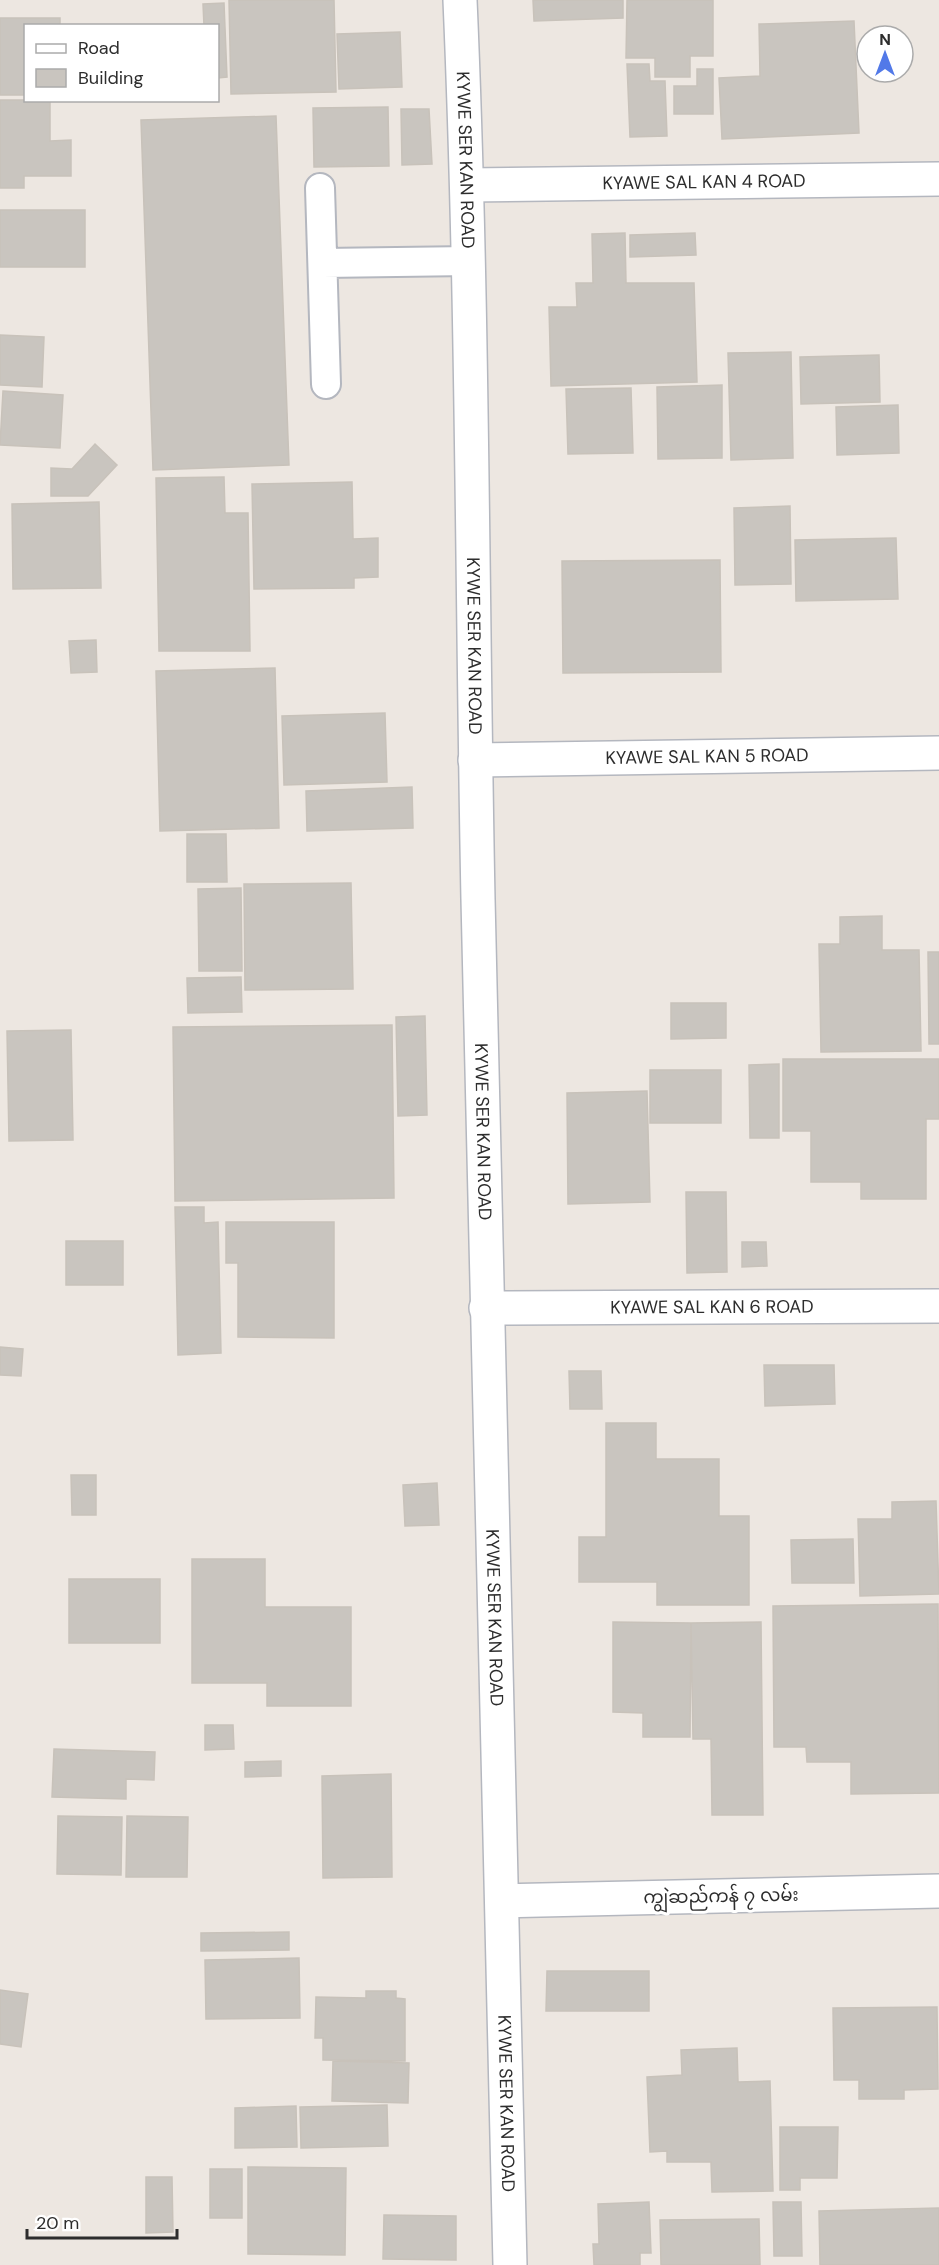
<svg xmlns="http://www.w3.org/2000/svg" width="939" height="2265" font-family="'DM Sans','Noto Sans Myanmar',sans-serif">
	<rect width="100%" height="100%" fill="#ede7e1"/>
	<path fill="#c9c5bf" stroke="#c8c2ba" stroke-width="1.5" d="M 229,0 L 334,0 L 336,92 L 231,94 Z
		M 533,0 L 623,0 L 623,18 L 534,21 Z
		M 627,0 L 713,0 L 713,56 L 690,56 L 690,77 L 655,77 L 655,58 L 626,58 Z
		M 224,3 L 227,77 L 218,78 L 218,26 L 204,26 L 203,4 Z
		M 0,18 L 60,18 L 60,26 L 26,26 L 26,95 L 0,95 Z
		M 854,21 L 859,133 L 722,139 L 719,78 L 760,76 L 759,24 Z
		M 400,32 L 402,87 L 339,89 L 337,34 Z
		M 627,64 L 649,64 L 650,81 L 665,81 L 667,136 L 630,137 Z
		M 697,69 L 713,69 L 713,114 L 674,114 L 674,86 L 697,86 Z
		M 0,100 L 50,100 L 50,141 L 71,140 L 71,176 L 24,176 L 24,188 L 0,188 Z
		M 388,107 L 389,166 L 314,167 L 313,108 Z
		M 401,109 L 429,109 L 432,164 L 402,165 Z
		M 276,116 L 289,465 L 153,470 L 141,120 Z
		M 0,210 L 85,210 L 85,267 L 0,267 Z
		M 625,233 L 626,283 L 694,283 L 697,382 L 551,386 L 549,307 L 577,307 L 576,283 L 593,283 L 592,234 Z
		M 695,233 L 696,255 L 630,257 L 630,235 Z
		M 0,335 L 44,337 L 42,387 L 0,385 Z
		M 791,352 L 793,458 L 731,460 L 728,353 Z
		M 879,355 L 880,402 L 801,404 L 800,357 Z
		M 722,385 L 722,458 L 658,459 L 657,387 Z
		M 631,388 L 633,453 L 568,454 L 566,389 Z
		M 3,391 L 63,395 L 60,448 L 0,445 Z
		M 898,405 L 899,453 L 837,455 L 836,407 Z
		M 95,444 L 117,465 L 88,496 L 51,496 L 51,468 L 72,469 Z
		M 224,477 L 225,513 L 248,513 L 250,651 L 159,651 L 156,478 Z
		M 352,482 L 353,539 L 378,538 L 378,577 L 354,578 L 354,588 L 254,589 L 252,484 Z
		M 99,502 L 101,588 L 13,589 L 12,504 Z
		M 790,506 L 791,584 L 735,585 L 734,508 Z
		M 896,538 L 898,599 L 796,601 L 795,540 Z
		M 720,560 L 721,672 L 563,673 L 562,561 Z
		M 96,640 L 97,672 L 71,673 L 69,641 Z
		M 275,668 L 279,828 L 160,831 L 156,671 Z
		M 385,713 L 387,782 L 284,785 L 282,716 Z
		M 412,787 L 413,828 L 307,831 L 306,791 Z
		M 187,834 L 226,834 L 227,882 L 187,882 Z
		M 351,883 L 353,989 L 245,990 L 244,884 Z
		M 241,888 L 242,971 L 199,971 L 198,889 Z
		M 882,916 L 882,950 L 919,950 L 921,1051 L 821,1052 L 819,944 L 840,944 L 840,917 Z
		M 928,952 L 939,952 L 939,1044 L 929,1044 Z
		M 241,977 L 242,1012 L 188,1013 L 187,978 Z
		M 671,1003 L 726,1003 L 726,1038 L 671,1039 Z
		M 425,1016 L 427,1115 L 398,1116 L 396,1017 Z
		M 392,1025 L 394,1198 L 175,1201 L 173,1027 Z
		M 71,1030 L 73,1140 L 9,1141 L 7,1031 Z
		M 783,1059 L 939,1059 L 939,1119 L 926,1119 L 926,1199 L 861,1199 L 861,1182 L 811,1182 L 811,1131 L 783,1131 Z
		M 779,1064 L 779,1138 L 750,1138 L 749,1065 Z
		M 650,1070 L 721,1070 L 721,1123 L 650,1123 Z
		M 647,1091 L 650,1202 L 568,1204 L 567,1093 Z
		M 686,1192 L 726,1192 L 727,1272 L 687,1273 Z
		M 175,1207 L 204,1207 L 204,1223 L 218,1222 L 221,1353 L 178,1355 Z
		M 226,1222 L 334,1222 L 334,1338 L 238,1337 L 238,1263 L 226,1263 Z
		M 66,1241 L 123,1241 L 123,1285 L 66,1285 Z
		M 742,1242 L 766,1242 L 767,1266 L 742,1267 Z
		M 0,1347 L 23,1349 L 21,1376 L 0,1375 Z
		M 764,1365 L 834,1365 L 835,1404 L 765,1406 Z
		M 569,1371 L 601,1371 L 602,1409 L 570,1409 Z
		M 606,1423 L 656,1423 L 656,1459 L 719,1459 L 719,1516 L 749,1516 L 749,1605 L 657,1605 L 657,1582 L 579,1582 L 579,1537 L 606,1537 Z
		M 71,1475 L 96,1475 L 96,1515 L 72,1515 Z
		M 437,1483 L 439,1525 L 405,1526 L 403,1485 Z
		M 936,1501 L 939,1594 L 860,1596 L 858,1519 L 892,1519 L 892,1502 Z
		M 853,1539 L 854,1583 L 792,1583 L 791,1540 Z
		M 192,1559 L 265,1559 L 265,1607 L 351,1607 L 351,1706 L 267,1706 L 267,1683 L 192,1683 Z
		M 69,1579 L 160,1579 L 160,1643 L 69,1643 Z
		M 938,1604 L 939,1793 L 851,1794 L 851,1762 L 807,1762 L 806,1747 L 774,1747 L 773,1606 Z
		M 613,1622 L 691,1623 L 690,1737 L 643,1737 L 643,1713 L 613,1712 Z
		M 761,1622 L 763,1815 L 712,1815 L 711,1739 L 693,1739 L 691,1623 Z
		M 205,1725 L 233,1725 L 234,1749 L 205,1750 Z
		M 54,1749 L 155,1752 L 154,1780 L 126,1779 L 126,1799 L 52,1797 Z
		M 281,1761 L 281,1776 L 245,1777 L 245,1762 Z
		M 391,1774 L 392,1877 L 323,1878 L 322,1776 Z
		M 58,1816 L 122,1817 L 121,1875 L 57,1874 Z
		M 127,1816 L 188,1817 L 187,1877 L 126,1877 Z
		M 289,1932 L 289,1950 L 201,1951 L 201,1933 Z
		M 299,1958 L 300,2018 L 206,2019 L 205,1960 Z
		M 547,1971 L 649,1971 L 649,2011 L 546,2011 Z
		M 0,1990 L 28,1994 L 21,2047 L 0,2044 Z
		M 366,1991 L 396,1991 L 396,1998 L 405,1999 L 405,2061 L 323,2060 L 323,2038 L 315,2038 L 316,1997 L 366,1998 Z
		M 937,2007 L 938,2089 L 904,2090 L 904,2099 L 859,2099 L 859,2080 L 834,2080 L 833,2008 Z
		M 737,2048 L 738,2082 L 770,2081 L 773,2191 L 712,2192 L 711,2162 L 667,2162 L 667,2151 L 650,2152 L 647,2077 L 682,2075 L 681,2050 Z
		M 333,2061 L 409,2063 L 408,2103 L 332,2101 Z
		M 387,2105 L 388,2146 L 301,2148 L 300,2107 Z
		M 296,2106 L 297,2147 L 235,2148 L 235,2108 Z
		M 780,2127 L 838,2127 L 837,2178 L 800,2178 L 800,2190 L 780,2190 Z
		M 248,2167 L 346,2168 L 345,2255 L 248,2254 Z
		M 210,2169 L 242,2169 L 242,2218 L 210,2218 Z
		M 146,2177 L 172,2177 L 173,2232 L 146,2233 Z
		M 649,2202 L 651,2253 L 640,2253 L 640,2265 L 594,2265 L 593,2244 L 599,2244 L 598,2204 Z
		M 773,2202 L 801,2202 L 802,2256 L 774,2256 Z
		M 939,2208 L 939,2265 L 820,2265 L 819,2211 Z
		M 384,2215 L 456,2216 L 456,2260 L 383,2259 Z
		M 759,2219 L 760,2265 L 661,2265 L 660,2220 Z"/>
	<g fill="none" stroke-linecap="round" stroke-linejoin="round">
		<defs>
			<path id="lane" d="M 320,188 L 326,384
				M 323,263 L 470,261"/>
			<g id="street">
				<path id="s1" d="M 460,0 C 473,300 472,599 478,899 C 487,1355 500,1810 510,2265"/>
				<path id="s2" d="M 468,185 L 939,179"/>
				<path id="s3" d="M 475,760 L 939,753"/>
				<path id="s4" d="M 486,1308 L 939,1306"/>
				<path d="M 502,1901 L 939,1891"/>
			</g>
		</defs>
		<use href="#lane" stroke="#b4b7bf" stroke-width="32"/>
		<use href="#street" stroke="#b4b7bf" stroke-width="36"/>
		<use href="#lane" stroke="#fff" stroke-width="28"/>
		<use href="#street" stroke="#fff" stroke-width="33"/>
	</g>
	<g text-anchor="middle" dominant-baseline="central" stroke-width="6" stroke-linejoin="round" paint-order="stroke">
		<g font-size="18" fill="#2d2d2d" stroke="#fff">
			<text stroke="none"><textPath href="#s1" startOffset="160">KYWE SER KAN ROAD</textPath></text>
			<text stroke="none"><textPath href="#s2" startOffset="236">KYAWE SAL KAN 4 ROAD</textPath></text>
			<text stroke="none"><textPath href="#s1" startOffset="646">KYWE SER KAN ROAD</textPath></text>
			<text stroke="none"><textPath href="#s3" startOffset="232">KYAWE SAL KAN 5 ROAD</textPath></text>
			<text stroke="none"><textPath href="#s1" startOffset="1132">KYWE SER KAN ROAD</textPath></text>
			<text stroke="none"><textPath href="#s4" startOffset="226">KYAWE SAL KAN 6 ROAD</textPath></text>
			<text stroke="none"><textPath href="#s1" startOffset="1618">KYWE SER KAN ROAD</textPath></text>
			<text transform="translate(721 1896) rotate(-1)">ကျွဲဆည်ကန် ၇ လမ်း</text>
			<text stroke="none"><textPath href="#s1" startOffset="2104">KYWE SER KAN ROAD</textPath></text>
		</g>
	</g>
	<rect x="24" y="24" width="195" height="78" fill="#ffffff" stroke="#ababab" stroke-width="1.5"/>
	<rect x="36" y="44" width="30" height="9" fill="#ffffff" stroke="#ababab" stroke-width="1.5"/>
	<text x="78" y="54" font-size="18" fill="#2d2d2d">Road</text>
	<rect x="36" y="69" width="30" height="18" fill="#c9c5bf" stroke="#ababab" stroke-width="1.5"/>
	<text x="78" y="84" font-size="18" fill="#2d2d2d">Building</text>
	<g transform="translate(885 54)"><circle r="28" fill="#ffffff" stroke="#ababab" stroke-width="1.5"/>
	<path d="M0-4.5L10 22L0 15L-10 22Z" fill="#5279e8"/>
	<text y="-9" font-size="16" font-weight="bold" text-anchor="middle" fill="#2d2d2d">N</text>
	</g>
	<path d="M27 2229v9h150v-9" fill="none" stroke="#2d2d2d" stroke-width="3"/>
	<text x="36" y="2229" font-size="18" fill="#2d2d2d" stroke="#ffffff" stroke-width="4.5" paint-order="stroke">20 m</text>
</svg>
